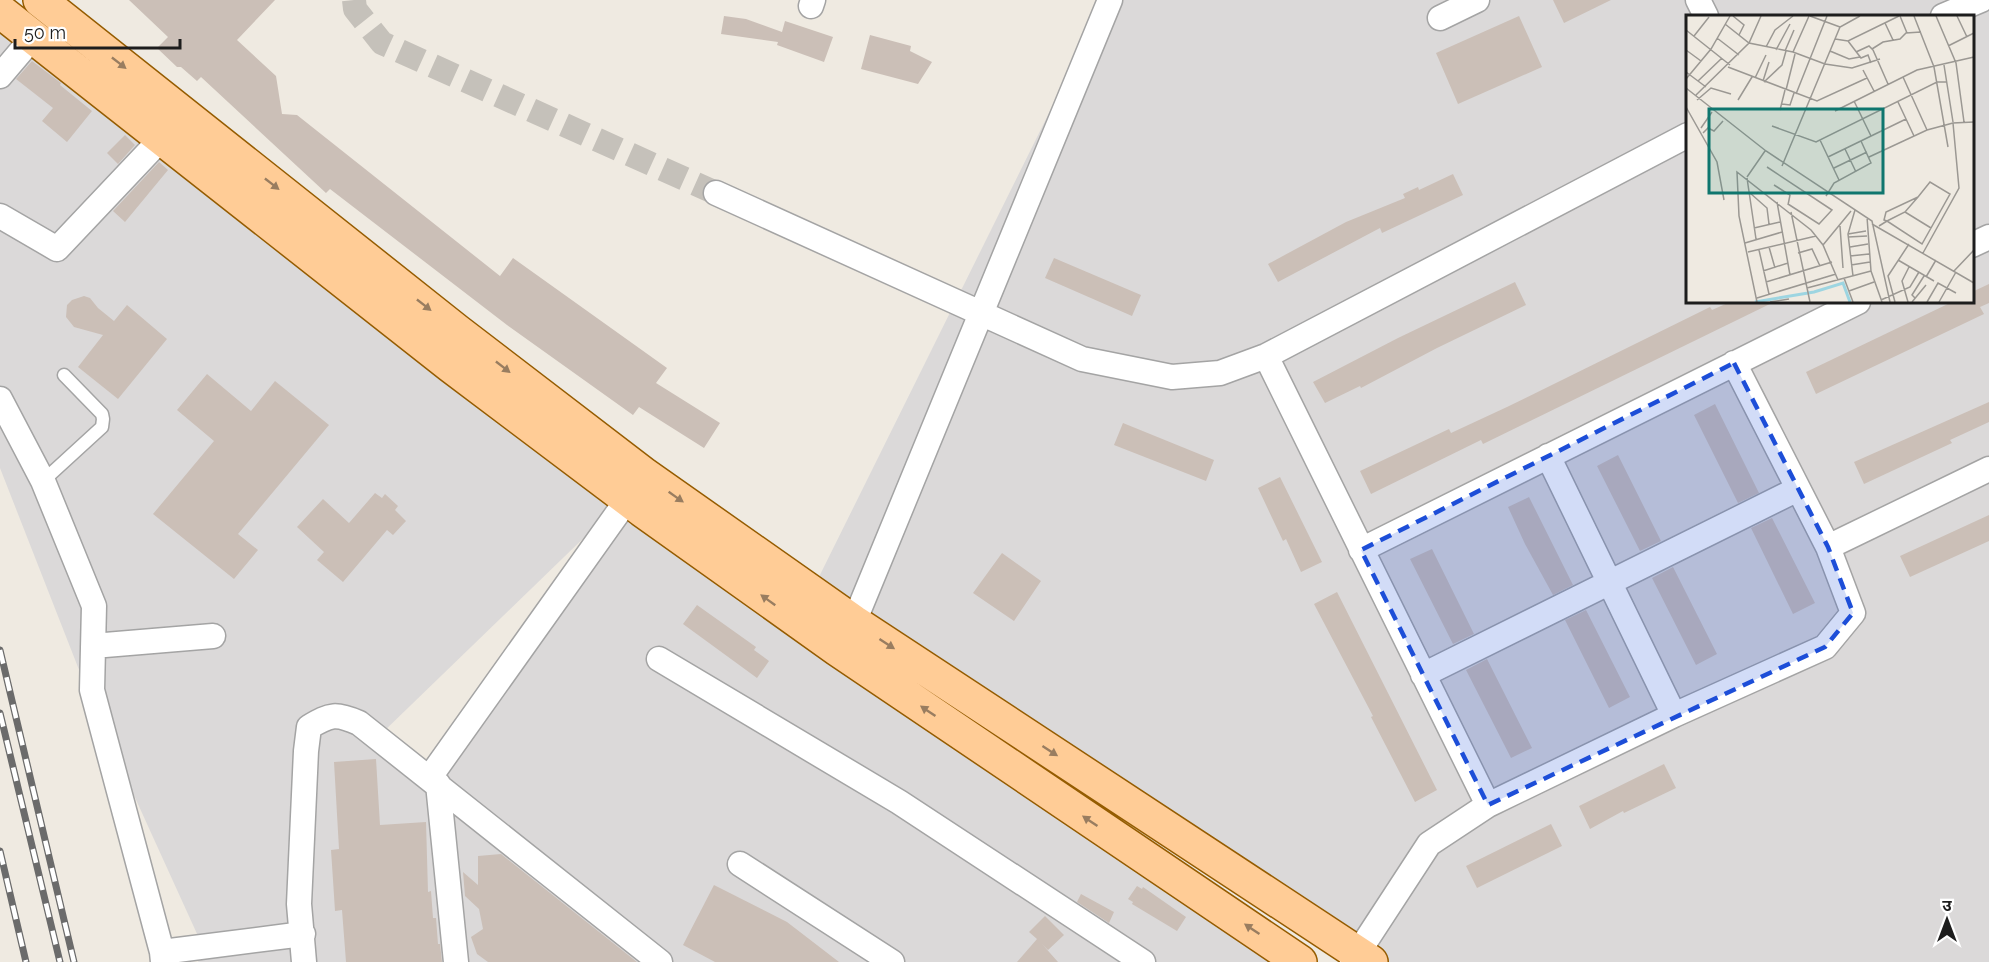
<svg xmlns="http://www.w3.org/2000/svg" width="1989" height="962" font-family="Raleway,'Noto Sans Devanagari',sans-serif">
	<rect width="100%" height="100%" fill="#efeae1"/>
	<path fill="#dbd9d9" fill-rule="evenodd" d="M 1105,0 L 1989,0 L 1989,962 L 1388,962 L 811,593 ZM 1688,16 L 1972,16 L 1972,302 L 1688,302 Z
		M 0,4 L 626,497 L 380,735 L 429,777 L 628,498 L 1300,962 L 198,962 L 203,947 L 92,703 L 0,468 Z"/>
	<path fill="#cbbfb7" d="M 129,0 L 275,0 L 237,40 L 276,76 L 282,114 L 297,115 L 500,276 L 513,258 L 667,368 L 656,383 L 720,423 L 704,448 L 639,407 L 633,415 L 507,325 L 330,189 L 326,193 L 201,77 L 197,81 L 181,67 L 177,67 L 157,48 L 168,37 Z
		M 1553,0 L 1611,0 L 1564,23 Z
		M 724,16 L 746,19 L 782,32 L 785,21 L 833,37 L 824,62 L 777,45 L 778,42 L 721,34 Z
		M 1519,16 L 1542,67 L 1458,104 L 1436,53 Z
		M 870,35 L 911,46 L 910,51 L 932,62 L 918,84 L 861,69 Z
		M 32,61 L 61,83 L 60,85 L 92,111 L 67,142 L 42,121 L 53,108 L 16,79 Z
		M 125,135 L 135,145 L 118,164 L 107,153 Z
		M 159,162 L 168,170 L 125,222 L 113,211 Z
		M 1453,174 L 1463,195 L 1382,233 L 1380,228 L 1278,282 L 1268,264 L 1346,222 L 1405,198 L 1403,194 L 1418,187 L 1419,190 Z
		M 1054,258 L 1141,295 L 1132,316 L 1045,278 Z
		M 1515,282 L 1526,305 L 1437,348 L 1361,388 L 1360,386 L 1325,403 L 1313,382 L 1398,338 Z
		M 1989,284 L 1989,303 L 1980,307 L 1984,314 L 1816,394 L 1806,372 L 1952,302 L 1972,302 L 1972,292 Z
		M 84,296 L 90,298 L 98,308 L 114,321 L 127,305 L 167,339 L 118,399 L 78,367 L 103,335 L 74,327 L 66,317 L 67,305 L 72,300 Z
		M 1730,302 L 1774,302 L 1483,444 L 1481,440 L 1371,494 L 1360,471 L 1449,429 L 1451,433 L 1507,407 L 1710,307 L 1712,310 Z
		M 207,374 L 251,411 L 275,381 L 329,425 L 238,534 L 258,550 L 234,579 L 153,514 L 214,441 L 177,410 Z
		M 1989,402 L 1989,422 L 1950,440 L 1952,443 L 1864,484 L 1854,462 Z
		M 1715,404 L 1758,491 L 1759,493 L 1738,503 L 1694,415 Z
		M 1123,423 L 1214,460 L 1206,481 L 1114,445 Z
		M 1618,455 L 1661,541 L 1640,551 L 1597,466 Z
		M 1280,477 L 1322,562 L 1301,572 L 1286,539 L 1283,541 L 1258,488 Z
		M 375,493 L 382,498 L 385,494 L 398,506 L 395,510 L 406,521 L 393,535 L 387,530 L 343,582 L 317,560 L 324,552 L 297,527 L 323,499 L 349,523 Z
		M 1529,497 L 1573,585 L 1553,595 L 1525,544 L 1508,507 Z
		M 1989,515 L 1989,541 L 1910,577 L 1900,556 Z
		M 1772,518 L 1815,603 L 1793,614 L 1751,528 Z
		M 1432,549 L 1474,634 L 1453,644 L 1410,559 Z
		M 1002,553 L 1041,581 L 1014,621 L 973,593 Z
		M 1673,567 L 1717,654 L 1696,665 L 1652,578 Z
		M 1337,592 L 1437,790 L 1415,802 L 1371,717 L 1373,716 L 1314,604 Z
		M 697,605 L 756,647 L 754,650 L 769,661 L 757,678 L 683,624 Z
		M 1586,610 L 1630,697 L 1609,708 L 1565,620 Z
		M 1487,659 L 1532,748 L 1511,758 L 1466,670 Z
		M 376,759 L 380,825 L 426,822 L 428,892 L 431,891 L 433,918 L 436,918 L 438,944 L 440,944 L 442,962 L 346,962 L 342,910 L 335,911 L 333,880 L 331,850 L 339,849 L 334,762 Z
		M 1664,764 L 1676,788 L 1624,813 L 1623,811 L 1590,829 L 1579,806 Z
		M 1551,824 L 1562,846 L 1477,888 L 1466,866 Z
		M 501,854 L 637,962 L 488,962 L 477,954 L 471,937 L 483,929 L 479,909 L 465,896 L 463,872 L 478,885 L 478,856 Z
		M 714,885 L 787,922 L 839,962 L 715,962 L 683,945 Z
		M 1137,886 L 1142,889 L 1143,887 L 1186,917 L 1177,931 L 1132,904 L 1133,902 L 1128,899 Z
		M 1081,894 L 1114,912 L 1109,923 L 1077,902 Z
		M 1045,916 L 1064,935 L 1048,950 L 1042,944 L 1058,962 L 1017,962 L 1037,939 L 1029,932 Z"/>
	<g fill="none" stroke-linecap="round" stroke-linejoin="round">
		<path stroke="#c5c1ba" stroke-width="24" stroke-dasharray="24 12" stroke-linecap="butt" d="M 354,0 L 355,9 L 382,43 L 716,193"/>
		<defs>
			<path id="lane" d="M 43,481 L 102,427 L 103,419 L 102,414 L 64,375"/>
			<path id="street" d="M 1698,0 L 1706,16
				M 811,6 L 813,0
				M 1943,16 L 1981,0
				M 1440,18 L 1477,0
				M 0,76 L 34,36
				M 716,193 L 1082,359 L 1172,377 L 1220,373 L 1266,356 L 1688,135
				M 0,216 L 57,249 L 162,138
				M 1972,245 L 1989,237
				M 1266,356 L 1488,805
				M 0,399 L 43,481 L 94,606 L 92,690 L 162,952 L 163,962
				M 1548,456 L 1674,715
				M 1828,547 L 1989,469
				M 1361,550 L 1858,302
				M 846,635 L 854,622 L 1110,0
				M 93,646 L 213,636
				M 659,659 L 899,802 L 1143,962
				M 1423,675 L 1798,489
				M 430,777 L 637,486
				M 438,784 L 456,962
				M 740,864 L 892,962
				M 162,952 L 303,934
				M 304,962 L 299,904 L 306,751 L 309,727 C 331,714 336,713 359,723 L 660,962
				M 1352,962 L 1429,844 L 1488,805 L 1674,715 L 1825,647 L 1853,613 L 1828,547 L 1734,363"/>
			<path id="primary" d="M 40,0 L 457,331 L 645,475 L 854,622 L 1371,962
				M 0,11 L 451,366 L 642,510 L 837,649 L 1300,962"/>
		</defs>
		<use href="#lane" stroke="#a4a4a4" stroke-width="15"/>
		<use href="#street" stroke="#a4a4a4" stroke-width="27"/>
		<use href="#primary" stroke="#955c00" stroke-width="36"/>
		<use href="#lane" stroke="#fff" stroke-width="12"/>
		<use href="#street" stroke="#fff" stroke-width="24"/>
		<use href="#primary" stroke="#ffcc96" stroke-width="33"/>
		<defs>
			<path id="rail" d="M 0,650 L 74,962
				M 0,713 L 60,962
				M 0,851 L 26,962"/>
		</defs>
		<use href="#rail" stroke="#6b6b6b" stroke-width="7"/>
		<use href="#rail" stroke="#fff" stroke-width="4.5" stroke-dasharray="14" stroke-linecap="butt"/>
	</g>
	<defs><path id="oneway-solid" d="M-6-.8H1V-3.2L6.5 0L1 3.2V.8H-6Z" transform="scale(1.5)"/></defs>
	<g fill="#997d60">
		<use href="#oneway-solid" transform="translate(119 63) rotate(38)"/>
		<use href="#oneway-solid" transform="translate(272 184) rotate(38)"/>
		<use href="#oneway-solid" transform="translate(424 305) rotate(38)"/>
		<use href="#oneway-solid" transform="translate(503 367) rotate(38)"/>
		<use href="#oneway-solid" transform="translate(676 497) rotate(35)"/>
		<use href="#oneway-solid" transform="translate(768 600) rotate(-144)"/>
		<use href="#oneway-solid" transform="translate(887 644) rotate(33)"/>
		<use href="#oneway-solid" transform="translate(928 711) rotate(-146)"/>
		<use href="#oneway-solid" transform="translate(1050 751) rotate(33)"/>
		<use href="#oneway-solid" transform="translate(1090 821) rotate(-146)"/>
		<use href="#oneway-solid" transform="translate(1252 929) rotate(-146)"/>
	</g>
	<path fill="#1d4ed8" fill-opacity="0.2" stroke="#1d4ed8" stroke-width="4.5" stroke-dasharray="12 8" stroke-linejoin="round" d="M 1734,363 L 1828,547 L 1853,613 L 1825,647 L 1488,805 L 1361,550 Z"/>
	<g transform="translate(1686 15)">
		<rect width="288" height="288" fill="#efeae1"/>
		<path fill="none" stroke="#9dd5e1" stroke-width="3" d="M 69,287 L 128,277 L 157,268 L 164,287"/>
		<path fill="none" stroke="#9b9893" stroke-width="1.5" d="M 47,1 L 58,10 L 53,20M 124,1 L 154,12M 214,1 L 221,18M 228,1 L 248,52 L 262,132M 250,1 L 270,48 L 278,107M 271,1 L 281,22M 199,8 L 207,25M 39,9 L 63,28 L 107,37 L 139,49M 0,15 L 44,50M 8,21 L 23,2M 31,23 L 53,40M 149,24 L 162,26 L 213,1M 162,26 L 175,43 L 182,40 L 185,48M 262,31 L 288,18M 80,32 L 89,15 L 107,1M 186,34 L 197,27 L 214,24 L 220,18 L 235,17M 0,35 L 15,46M 90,35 L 104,9M 99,36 L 108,15M 144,36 L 163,44 L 174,42M 107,37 L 123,1M 170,37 L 183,31 L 187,35 L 202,69M 139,49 L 166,53 L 194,44M 258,50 L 267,107M 42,52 L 131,86 L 181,63M 177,55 L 188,76M 0,57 L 20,72M 217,62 L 241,115M 69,63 L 80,40M 0,64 L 25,34 L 44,1M 12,66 L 36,43M 77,66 L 83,47M 78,67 L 96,50 L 100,36M 0,73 L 80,136 L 186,206 L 204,287M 100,75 L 109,39M 110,79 L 141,1M 10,80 L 63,28 L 75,1M 11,85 L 25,73 L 45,79M 52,85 L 66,62M 168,86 L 185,121M 212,87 L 228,121M 96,89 L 104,90 L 108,78M 0,92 L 31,147 L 38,185M 94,95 L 99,75M 149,96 L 231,55 L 288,42M 86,111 L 130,127 L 251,67 L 261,67M 15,113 L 26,97M 17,118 L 22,113 L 28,116 L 37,106M 134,125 L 153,165M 159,134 L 170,157M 142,142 L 220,104M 183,142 L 241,115 L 267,108M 96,151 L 154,12 L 174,1M 81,152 L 146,195 L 133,209 L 102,189M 148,153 L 181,137M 61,162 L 79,136M 61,163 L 70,224M 88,170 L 104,180 L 102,190M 64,178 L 81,193 L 83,209M 140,181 L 148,168 L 185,148 L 175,126M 91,187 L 104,260M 105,197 L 124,287M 219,197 L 245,213M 181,202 L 185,256 L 196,287M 186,209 L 288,268M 154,211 L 157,253M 193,211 L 201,206 L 219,197 L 232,182 L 244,167 L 264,179 L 236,229 L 201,206 L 198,205 L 200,197 L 232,182M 68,213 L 94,207M 162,219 L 180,216M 162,222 L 181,221M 59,228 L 96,217M 137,230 L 165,196M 83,232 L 89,253M 164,232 L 182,229M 73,235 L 83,279M 62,237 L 130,221M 112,238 L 126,234 L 134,251M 237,238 L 273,173 L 267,108 L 288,107M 164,241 L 183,239M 212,245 L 248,266M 165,250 L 184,247M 77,256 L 102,248M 268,256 L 288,235M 167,261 L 162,219 L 169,195M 240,262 L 250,245M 158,263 L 167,287M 80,267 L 146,247M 121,273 L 185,256M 163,276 L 188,267M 71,283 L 150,259M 229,283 L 226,280 L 238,261M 195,285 L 224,272 L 233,257M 71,287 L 53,201 L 51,157 L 125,215 L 137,230 L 152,265M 84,287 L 103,284M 209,287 L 202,261 L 223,229M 222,287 L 216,266 L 223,252M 226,287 L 240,270M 241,287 L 252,268 L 270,278M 253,287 L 270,257"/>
		<path fill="#0f766e" fill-opacity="0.15" stroke="#0f766e" stroke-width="3" d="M 23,94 L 197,94 L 197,178 L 23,178 Z"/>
		<rect width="288" height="288" fill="none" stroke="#1d1d1d" stroke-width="3"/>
	</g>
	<g transform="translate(1947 920)" stroke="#ffffff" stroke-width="4.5" paint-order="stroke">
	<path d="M0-4.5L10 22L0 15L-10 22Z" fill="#1d1d1d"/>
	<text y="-9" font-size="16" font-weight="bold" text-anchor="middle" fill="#1d1d1d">उ</text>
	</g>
	<path d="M15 39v9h165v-9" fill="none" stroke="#1d1d1d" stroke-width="3"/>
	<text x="24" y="39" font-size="18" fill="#1d1d1d" stroke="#ffffff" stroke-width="4.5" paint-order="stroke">50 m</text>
</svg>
